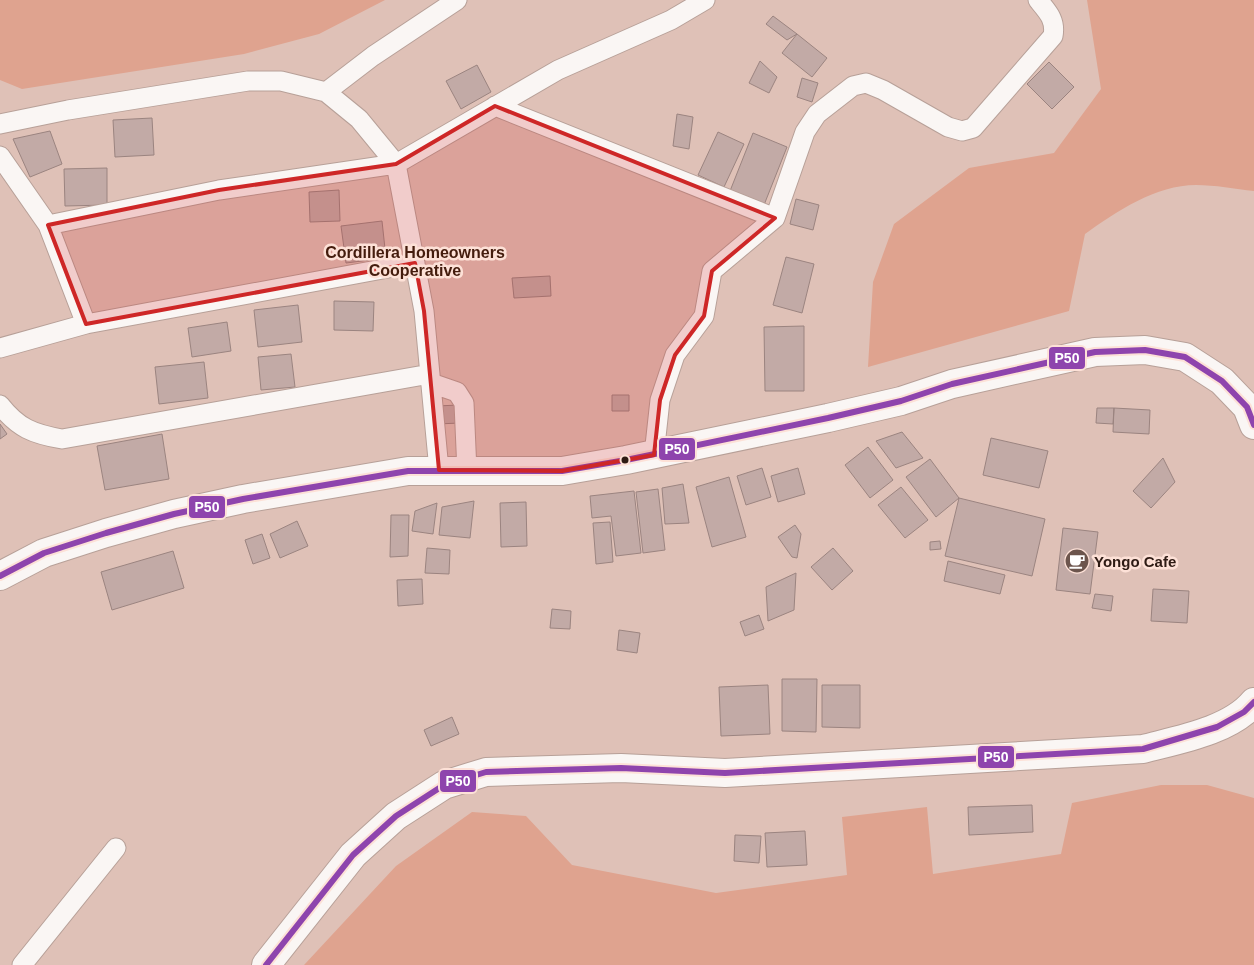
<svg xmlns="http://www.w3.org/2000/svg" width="1254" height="965" font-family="Helvetica,sans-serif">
	<rect width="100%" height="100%" fill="#dfc1b7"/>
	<path fill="#dfa38f" d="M 0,0 L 385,0 L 319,34 L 244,54 L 22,89 L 0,80 Z
		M 1087,0 L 1254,0 L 1254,191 C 1235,189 1215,185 1196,185 C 1156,185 1117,211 1085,234 L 1069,311 L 868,367 L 873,282 L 894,224 L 969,168 L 1054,153 L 1101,89 Z
		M 1161,785 L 1207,785 L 1254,798 L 1254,965 L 304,965 L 396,866 L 472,812 L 526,816 L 572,865 L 716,893 L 847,875 L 842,817 L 927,807 L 933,874 L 1061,854 L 1072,803 Z"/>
	<path fill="#c2aaa6" stroke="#9b8480" d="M 773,16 L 797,34 L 787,40 L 766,24 Z
		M 797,34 L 827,58 L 812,77 L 782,53 Z
		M 760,61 L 777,77 L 769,93 L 749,83 Z
		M 1049,62 L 1074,87 L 1052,109 L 1027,84 Z
		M 477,65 L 491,92 L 461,109 L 446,81 Z
		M 802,78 L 818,83 L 812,102 L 797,97 Z
		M 677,114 L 693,117 L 689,149 L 673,146 Z
		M 152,118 L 154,155 L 115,157 L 113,120 Z
		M 50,131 L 62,164 L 30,177 L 13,139 Z
		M 718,132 L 744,144 L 724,187 L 698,175 Z
		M 753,133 L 787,147 L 764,205 L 730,191 Z
		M 107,168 L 107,205 L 65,206 L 64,169 Z
		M 339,190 L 340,221 L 310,222 L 309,192 Z
		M 796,199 L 819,205 L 813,230 L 790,224 Z
		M 382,221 L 386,258 L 346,263 L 341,226 Z
		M 786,257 L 814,264 L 802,313 L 773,305 Z
		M 550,276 L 551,296 L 514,298 L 512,278 Z
		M 334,301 L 374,302 L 373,331 L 334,330 Z
		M 298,305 L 302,342 L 258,347 L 254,310 Z
		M 227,322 L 231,351 L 192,357 L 188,328 Z
		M 804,326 L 804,391 L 765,391 L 764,327 Z
		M 291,354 L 295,387 L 261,390 L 258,357 Z
		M 204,362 L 208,398 L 159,404 L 155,367 Z
		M 612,395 L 629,395 L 629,411 L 612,411 Z
		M 459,405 L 460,423 L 437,424 L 436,406 Z
		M 1097,408 L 1114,408 L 1113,424 L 1096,423 Z
		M 1114,408 L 1150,410 L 1149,434 L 1113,432 Z
		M 0,424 L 7,434 L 0,439 Z
		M 902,432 L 923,458 L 896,468 L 876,441 Z
		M 162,434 L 169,479 L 105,490 L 97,446 Z
		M 991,438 L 1048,451 L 1039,488 L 983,475 Z
		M 868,447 L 893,480 L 870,498 L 845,465 Z
		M 1163,458 L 1175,482 L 1151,508 L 1133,491 Z
		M 930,459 L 959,498 L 936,517 L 906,477 Z
		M 762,468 L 771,497 L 746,505 L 737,476 Z
		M 798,468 L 805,494 L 778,502 L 771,476 Z
		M 729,477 L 746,537 L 712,547 L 696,487 Z
		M 683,484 L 689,523 L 665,524 L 662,488 Z
		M 901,487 L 928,520 L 905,538 L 878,505 Z
		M 658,489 L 665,550 L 643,553 L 636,492 Z
		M 634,491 L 641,553 L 616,556 L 611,516 L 592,518 L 590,496 Z
		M 959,498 L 1045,519 L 1032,576 L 945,556 Z
		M 474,501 L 470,538 L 439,535 L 442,507 Z
		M 526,502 L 527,546 L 501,547 L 500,503 Z
		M 437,503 L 433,534 L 412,531 L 415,511 Z
		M 391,515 L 409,515 L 408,556 L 390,557 Z
		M 297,521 L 308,546 L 280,558 L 270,534 Z
		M 610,522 L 613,562 L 596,564 L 593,523 Z
		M 795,525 L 801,534 L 797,558 L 792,557 L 778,537 Z
		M 1063,528 L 1098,532 L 1090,594 L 1056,590 Z
		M 262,534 L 270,558 L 253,564 L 245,540 Z
		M 940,541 L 941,549 L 930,550 L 930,542 Z
		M 427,548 L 450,550 L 449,574 L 425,573 Z
		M 833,548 L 853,571 L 832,590 L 811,567 Z
		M 173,551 L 184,588 L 112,610 L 101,572 Z
		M 948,561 L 1005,575 L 1000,594 L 944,581 Z
		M 796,573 L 794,610 L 768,621 L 766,587 Z
		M 422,579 L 423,604 L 398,606 L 397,580 Z
		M 1153,589 L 1189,591 L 1187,623 L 1151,621 Z
		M 1095,594 L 1113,596 L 1111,611 L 1092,608 Z
		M 552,609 L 571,611 L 570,629 L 550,628 Z
		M 759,615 L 764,629 L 745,636 L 740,622 Z
		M 619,630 L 640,633 L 637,653 L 617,650 Z
		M 782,679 L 817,679 L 816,732 L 782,731 Z
		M 768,685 L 770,734 L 721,736 L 719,687 Z
		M 822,685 L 860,685 L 860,728 L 822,727 Z
		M 452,717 L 459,734 L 431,746 L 424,730 Z
		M 1032,805 L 1033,832 L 969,835 L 968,807 Z
		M 805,831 L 807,865 L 767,867 L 765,833 Z
		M 735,835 L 761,836 L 759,863 L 734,861 Z"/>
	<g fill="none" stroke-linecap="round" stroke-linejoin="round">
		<defs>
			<path id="street" d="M 326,92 L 373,56 L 457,0
				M 495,106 L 775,218
				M 0,124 L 68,110 L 248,81 L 281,81 L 326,92 L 359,119 L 396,164 L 424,311 L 439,470
				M 0,156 L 48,225 L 86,324 L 415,263
				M 48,225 L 219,190 L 396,164 L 558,70 L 671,20 L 705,0
				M 0,348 L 86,324
				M 431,383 L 457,392 L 464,403 L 467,472
				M 0,405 C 18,428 33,434 62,439 L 430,374
				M 654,455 L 660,400 L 675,355 L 704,316 L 712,271 L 775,218 L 805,132 L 817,114 L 853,86 L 866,83 L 883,90 L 948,127 L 962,131 L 973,128 L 1053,36 C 1056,20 1048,12 1038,0
				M 22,965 L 116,848"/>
			<path id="primary" d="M 0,576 L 44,553 L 106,533 L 174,514 L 243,499 L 408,471 L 562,471 L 626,460 L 828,418 L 901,401 L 952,384 L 1095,352 L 1145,350 L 1185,357 L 1222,381 L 1247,407 L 1254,425
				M 266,965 L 353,855 L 396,816 L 444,785 L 486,772 L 621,768 L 725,773 L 1143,749 C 1177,740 1230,731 1254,702"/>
		</defs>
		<use href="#street" stroke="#b7a098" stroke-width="21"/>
		<use href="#primary" stroke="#b7a098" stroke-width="30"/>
		<use href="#street" stroke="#faf6f4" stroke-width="19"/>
		<use href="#primary" stroke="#faf6f4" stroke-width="28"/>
		<defs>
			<path id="bus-1" d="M 0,576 L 44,553 L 106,533 L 174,514 L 243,499 L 408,471 L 562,471 L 626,460 L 828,418 L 901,401 L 952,384 L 1095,352 L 1145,350 L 1185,357 L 1222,381 L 1247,407 L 1254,425
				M 266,965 L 353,855 L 396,816 L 444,785 L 486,772 L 621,768 L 725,773 L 1143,749 L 1217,727 L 1244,712 L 1254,702"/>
		</defs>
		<use href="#bus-1" stroke="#fde1d7" stroke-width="10"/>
		<use href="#bus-1" stroke="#8e44ad" stroke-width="6"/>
	</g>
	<path fill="#ce2727" fill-opacity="0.2" stroke="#ce2727" stroke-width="4" stroke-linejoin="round" d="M 495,106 L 775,218 L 712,271 L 704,316 L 675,355 L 660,400 L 654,455 L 562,471 L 439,470 L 424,311 L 415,263 L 86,324 L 48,225 L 219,190 L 396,164 Z"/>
	<defs>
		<symbol id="cafe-disc" viewBox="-11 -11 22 22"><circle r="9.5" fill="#6c554d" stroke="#fde1d7"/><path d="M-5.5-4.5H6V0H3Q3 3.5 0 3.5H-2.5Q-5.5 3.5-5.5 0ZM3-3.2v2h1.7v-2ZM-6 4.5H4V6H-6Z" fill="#fff"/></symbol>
	</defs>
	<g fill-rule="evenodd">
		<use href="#cafe-disc" x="1063" y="547" width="28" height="28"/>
	</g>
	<circle fill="#2e1b14" stroke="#fde1d7" stroke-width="2" cx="625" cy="460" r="4.5"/>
	<g text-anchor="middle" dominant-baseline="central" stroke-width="5" stroke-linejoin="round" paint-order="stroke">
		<g font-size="15" font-weight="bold" fill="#2e1b14" stroke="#fde1d7" text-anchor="start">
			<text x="1094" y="561">Yongo Cafe</text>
		</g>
		<g font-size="16" font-weight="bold" fill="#441c0d" stroke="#fde1d7">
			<text x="415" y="252">Cordillera Homeowners<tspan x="415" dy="18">Cooperative</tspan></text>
		</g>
	</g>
	<g stroke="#fde1d7" stroke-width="2">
		<rect x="1048" y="346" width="38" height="24" rx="5" fill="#8e44ad"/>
		<rect x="658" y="437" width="38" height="24" rx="5" fill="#8e44ad"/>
		<rect x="188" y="495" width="38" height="24" rx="5" fill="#8e44ad"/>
		<rect x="977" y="745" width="38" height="24" rx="5" fill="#8e44ad"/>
		<rect x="439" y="769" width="38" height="24" rx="5" fill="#8e44ad"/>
	</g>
	<g font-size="14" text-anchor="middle" font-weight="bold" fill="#fff">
		<text x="1067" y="363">P50</text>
		<text x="677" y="454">P50</text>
		<text x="207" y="512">P50</text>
		<text x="996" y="762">P50</text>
		<text x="458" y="786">P50</text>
	</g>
</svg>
